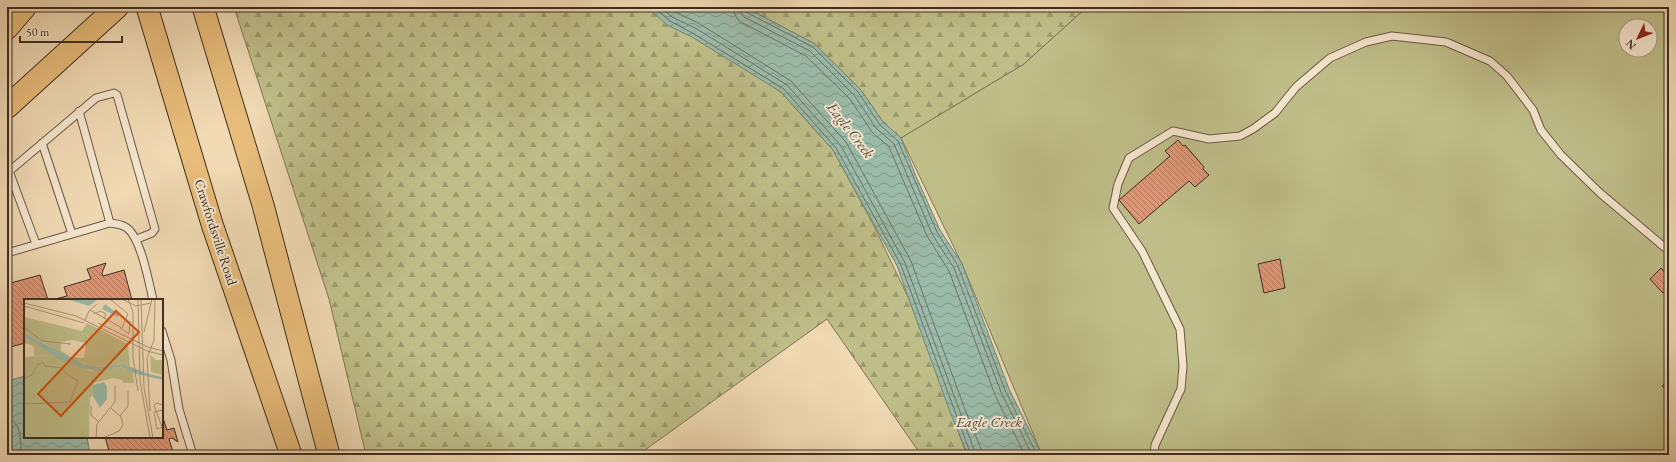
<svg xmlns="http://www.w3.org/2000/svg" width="1676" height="462" font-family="'EB Garamond',serif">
	<defs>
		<pattern id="forest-firs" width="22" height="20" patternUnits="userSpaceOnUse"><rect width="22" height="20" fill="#bfbe89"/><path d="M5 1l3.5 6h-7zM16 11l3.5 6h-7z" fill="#9d9b70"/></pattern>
		<pattern id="water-waves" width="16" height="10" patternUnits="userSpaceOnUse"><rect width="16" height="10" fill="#9bbaa9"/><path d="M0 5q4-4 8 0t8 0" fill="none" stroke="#809889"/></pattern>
		<pattern id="building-back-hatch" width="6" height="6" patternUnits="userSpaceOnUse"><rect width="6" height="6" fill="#e19776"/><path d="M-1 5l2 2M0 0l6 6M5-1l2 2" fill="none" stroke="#b87c60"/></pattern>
	</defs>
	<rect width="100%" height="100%" fill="#f0d9b3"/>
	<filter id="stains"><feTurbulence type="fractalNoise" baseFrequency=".005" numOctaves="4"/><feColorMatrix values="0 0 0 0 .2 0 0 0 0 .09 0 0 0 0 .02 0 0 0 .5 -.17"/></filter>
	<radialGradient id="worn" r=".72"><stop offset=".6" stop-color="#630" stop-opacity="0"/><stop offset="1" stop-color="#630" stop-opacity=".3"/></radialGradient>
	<path fill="url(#forest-firs)" stroke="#7e7655" d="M 234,7 L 657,7 L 781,92 L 833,150 L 872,222 L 909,299 L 967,455 L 921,455 L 827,319 L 638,455 L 366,455 L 329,299 Z
		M 745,7 L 1087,7 L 1024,64 L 901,138 L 883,122 L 861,90 L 815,44 Z"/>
	<path fill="#bfbe89" stroke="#7e7655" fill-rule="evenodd" d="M 1087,7 L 1669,7 L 1669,455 L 1042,455 L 962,264 L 901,138 L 1024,64 ZM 1626,26 L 1650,26 L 1650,50 L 1626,50 Z"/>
	<path fill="url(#water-waves)" stroke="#768273" d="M 647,7 L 745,7 L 815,44 L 861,90 L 883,122 L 901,138 L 915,174 L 940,230 L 962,264 L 1009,389 L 1042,455 L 968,455 L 950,412 L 897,266 L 833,150 L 781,92 L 692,37 L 667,25 Z
		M 25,376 L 25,437 L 87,437 L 90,455 L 12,455 L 7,409 L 7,381 Z"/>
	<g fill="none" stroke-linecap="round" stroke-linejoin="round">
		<path stroke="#6c7465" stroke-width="1" d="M 653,7 L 670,21 L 694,34 L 784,89 L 836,148 L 901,265 L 971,455
			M 660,7 L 672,17 L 697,29 L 787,85 L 841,146 L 905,263 L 976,455
			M 670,7 L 676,12 L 700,24 L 791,81 L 846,142 L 911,261 L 964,407 L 981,449 L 982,455
			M 733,7 L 735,15 L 739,21 L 806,56 L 850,99 L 872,132 L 889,147 L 927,236 L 949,271 L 995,395 L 1025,455
			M 739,7 L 740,12 L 744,17 L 810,51 L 854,95 L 876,128 L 894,144 L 932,234 L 954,268 L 1001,392 L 1032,455
			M 744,7 L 746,12 L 813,47 L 858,92 L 880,125 L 898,141 L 937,232 L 958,266 L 1005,390 L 1037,455
			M 7,419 C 22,420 21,444 21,455"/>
	</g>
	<path fill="url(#building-back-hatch)" stroke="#3e2e21" d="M 1178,140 L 1183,146 L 1185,145 L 1204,167 L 1203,169 L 1209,175 L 1195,187 L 1189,181 L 1139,224 L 1119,200 L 1170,156 L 1165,151 Z
		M 1280,259 L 1285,288 L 1264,293 L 1258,264 Z
		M 106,263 L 102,273 L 103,276 L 124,270 L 132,300 L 51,300 L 67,296 L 64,287 L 91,279 L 87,269 Z
		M 1661,268 L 1669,277 L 1669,287 L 1663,293 L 1650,279 Z
		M 40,275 L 48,300 L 25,300 L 25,343 L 7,348 L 7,284 Z
		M 1669,379 L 1669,392 L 1662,386 Z
		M 162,415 L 167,430 L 174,428 L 178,442 L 172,438 L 169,439 L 174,455 L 110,455 L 105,437 L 162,437 Z"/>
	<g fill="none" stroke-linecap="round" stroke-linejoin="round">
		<defs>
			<path id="lane" d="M 79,111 L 110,223
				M 42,143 L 72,234
				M 9,171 L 36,244
				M 7,173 L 96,98 L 114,93 L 117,95 L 155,229 L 152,233 L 137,239
				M 7,253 L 110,223 C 116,224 122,224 127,228 C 141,238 149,283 153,300
				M 162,331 L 171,360 L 179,409 L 193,455
				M 1154,455 L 1155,445 L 1181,389 L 1183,366 L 1180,329 L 1142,251 L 1113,208 L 1118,184 L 1129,158 L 1173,131 L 1209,139 L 1240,136 L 1253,129 L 1275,113 L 1296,87 L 1330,58 L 1366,42 L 1392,36 L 1446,42 L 1490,61 L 1507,76 L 1533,110 L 1541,130 L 1561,155 L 1600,193 L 1669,251"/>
			<path id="primary" d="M 147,7 L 212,224 L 291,455
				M 203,7 L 263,205 L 329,455"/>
			<path id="highway" d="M 7,28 L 25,7
				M 7,107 L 117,7"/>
		</defs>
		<use href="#lane" stroke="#6a5946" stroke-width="9"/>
		<use href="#primary" stroke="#3e2e21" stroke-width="23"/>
		<use href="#highway" stroke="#3e2e21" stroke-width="24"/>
		<use href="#lane" stroke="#f5e6ce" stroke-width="7"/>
		<use href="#primary" stroke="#e8bc7a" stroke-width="21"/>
		<use href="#highway" stroke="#e8bc7a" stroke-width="22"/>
	</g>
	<g text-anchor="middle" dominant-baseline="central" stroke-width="4" stroke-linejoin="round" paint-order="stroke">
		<g font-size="14" fill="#3e2e21" stroke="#f5e6ce">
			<text transform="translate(216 232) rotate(72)">Crawfordsville Road</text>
		</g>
		<g font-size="15" font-style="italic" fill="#514a3c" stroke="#f5e6ce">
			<text transform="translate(851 130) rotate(52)">Eagle Creek</text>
			<text x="989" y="421">Eagle Creek</text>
		</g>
	</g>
	<g transform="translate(24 299)">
		<rect width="139" height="139" fill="#f0d9b3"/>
		<path d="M 126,56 L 132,61 L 139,61 L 139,76 L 127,73 Z" fill="#bfbe89"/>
		<path d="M 0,18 L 58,32 L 63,24 L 104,45 L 106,68 L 99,65 L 69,68 L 40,57 L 26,47 L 0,34 ZM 48,41 L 62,44 L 60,59 L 47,58 L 37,52 L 37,43 ZM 0,39 L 12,43 L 31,56 L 10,57 L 10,50 L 8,46 L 0,44 ZM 96,67 L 109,74 L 110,84 L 100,84 L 98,81 L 89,79 L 70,84 L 69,97 L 66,98 L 65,139 L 64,107 L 66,72 Z" fill="#bfbe89" fill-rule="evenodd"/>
		<path d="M 31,56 L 66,72 L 64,107 L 65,139 L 0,139 L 0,58 Z" fill="#bfbe89"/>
		<path d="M 42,0 L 74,0 L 65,7 ZM 81,5 L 95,16 L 94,18 L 78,10 ZM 0,34 L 60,65 L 74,68 L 99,65 L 125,75 L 139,78 L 139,81 L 109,74 L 96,67 L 75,72 L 57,69 L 34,60 L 11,43 L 0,39 ZM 80,83 L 83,88 L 83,100 L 76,109 L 69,97 L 69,86 Z" fill="#9bbaa9"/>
		<path fill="none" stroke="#a99579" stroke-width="1" d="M 98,0 L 112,7 L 127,4M 104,0 L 109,13 L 109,58 L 114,92M 114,0 L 116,82 L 126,139M 117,0 L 120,89 L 129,139M 0,4 L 52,17 L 123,52 L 139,56M 0,7 L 60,24M 66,11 L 98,29 L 104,15 L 86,0M 70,15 L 76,12 L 82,15 L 80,20M 61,21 L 65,12 L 73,5M 74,24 L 124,48 L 139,52M 0,28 L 18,42 L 47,45M 96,29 L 105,35 L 106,23 L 102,21M 120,33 L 128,0M 0,80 L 9,75 L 13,66 L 19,63 L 21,67 L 38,69 L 42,75 L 54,82 L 46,103 L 0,105M 67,107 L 67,116 L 75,123M 139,111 L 130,113 L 133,130 L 139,128M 126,112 L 123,59 L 130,41 L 131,0M 96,117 L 104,107 L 104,92M 138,128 L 130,106 L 133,104 L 139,106M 72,139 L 73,125 L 91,103 L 91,87M 79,139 L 95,132 L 99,126 L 97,118 L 87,109"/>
		<path fill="#ce530f" fill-opacity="0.15" stroke="#ce530f" stroke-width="2" d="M 92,12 L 115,33 L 37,117 L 14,95 Z"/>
		<rect width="139" height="139" fill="none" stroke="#3e2e21" stroke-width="2"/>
	</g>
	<rect width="1676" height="462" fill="none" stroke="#f0d9b3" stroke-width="24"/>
	<rect x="8" y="8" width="1660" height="446" fill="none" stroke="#3e2e21" stroke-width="2"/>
	<rect x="12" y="12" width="1652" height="438" fill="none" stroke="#3e2e21"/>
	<g transform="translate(1638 38) rotate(227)"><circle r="19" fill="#f5e6ce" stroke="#ac9c89"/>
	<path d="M0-3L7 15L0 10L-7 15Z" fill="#8f2418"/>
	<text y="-6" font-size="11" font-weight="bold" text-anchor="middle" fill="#3e2e21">N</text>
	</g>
	<path d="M20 36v6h102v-6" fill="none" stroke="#3e2e21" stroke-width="2"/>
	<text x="26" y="36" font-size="12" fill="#3e2e21" stroke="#f5e6ce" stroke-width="3" paint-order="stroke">50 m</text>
	<rect width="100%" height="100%" filter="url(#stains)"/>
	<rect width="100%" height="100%" fill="url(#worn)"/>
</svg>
